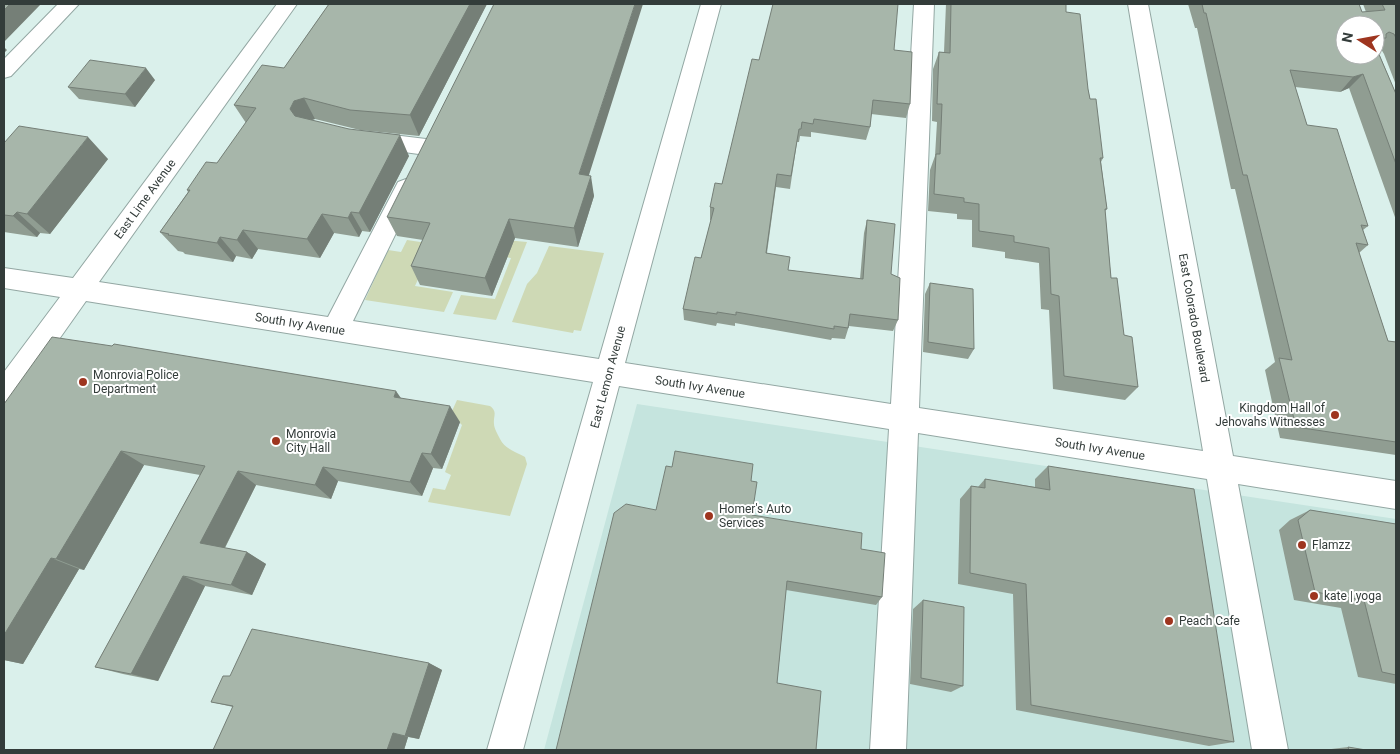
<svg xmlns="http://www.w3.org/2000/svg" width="1400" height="754" font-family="Roboto,sans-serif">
	<rect width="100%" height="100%" fill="#daf0eb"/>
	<path fill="#c5e4de" d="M 637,404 L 1396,519 L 1396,750 L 544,750 Z"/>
	<path fill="#ced9b5" d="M 494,239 L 527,242 L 496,320 L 453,314 L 461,295 L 495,299 L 511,258 L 487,254 Z
		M 407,240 L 434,244 L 415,286 L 453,292 L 444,312 L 365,300 L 388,250 L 401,252 Z
		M 549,246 L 604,253 L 581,331 L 574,330 L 573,333 L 512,322 L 527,284 L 537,273 Z
		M 457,400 L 490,406 C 498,412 493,416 494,424 C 494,428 498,435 500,439 C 505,449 516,452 525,457 L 527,464 L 510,516 L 428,502 L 433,488 L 445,490 L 451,475 L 445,472 L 462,425 L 459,422 L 448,420 Z"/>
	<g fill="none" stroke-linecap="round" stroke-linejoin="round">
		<defs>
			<path id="minor" d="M 58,4 L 79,4 L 11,76 L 4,78 L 4,59 Z
				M 277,4 L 297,4 L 99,282 L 328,317 L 398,182 L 406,179 L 414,182 L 418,188 L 353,321 L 599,359 L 701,4 L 721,4 L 625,363 L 891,404 L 914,4 L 934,4 L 919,408 L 1203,451 L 1128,4 L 1148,4 L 1233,456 L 1396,481 L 1396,509 L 1238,484 L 1288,750 L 1252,750 L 1207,479 L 918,433 L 906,750 L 870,750 L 889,429 L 619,386 L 523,750 L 487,750 L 593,382 L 86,301 L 14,403 L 4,406 L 4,372 L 60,297 L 4,288 L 4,268 L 73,278 Z
				M 368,132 L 426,139 L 434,141 L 437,147 L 434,153 L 426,155 L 360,146 L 357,140 L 360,134 Z"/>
		</defs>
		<use href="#minor" stroke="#93a7a3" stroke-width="2"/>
		<use href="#minor" fill="#fff" fill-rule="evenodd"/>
	</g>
	<path fill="#909d92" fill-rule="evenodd" d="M 329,4 L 487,4 L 419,136 L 360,130 L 315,119 L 312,120 L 409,156 L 370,232 L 362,231 L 359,237 L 334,233 L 320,258 L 258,249 L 252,259 L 236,256 L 233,262 L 185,254 L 183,252 L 178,251 L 160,232 L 188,192 L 187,190 L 217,163 L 246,123 L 234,105 L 284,68 Z
		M 946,4 L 1066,4 L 1066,12 L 1088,89 L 1103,158 L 1101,162 L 1107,209 L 1105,211 L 1111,278 L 1124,335 L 1138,387 L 1125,400 L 1053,389 L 1049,310 L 1041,309 L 1039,263 L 1005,258 L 1005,252 L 972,247 L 972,220 L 957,219 L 957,214 L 928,211 L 930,170 L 935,156 L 937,122 L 932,121 L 933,69 L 939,52 L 944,52 Z
		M 1188,4 L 1359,4 L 1362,12 L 1366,12 L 1363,4 L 1396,4 L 1396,85 L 1384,54 L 1381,49 L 1378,48 L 1377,49 L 1396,94 L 1396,220 L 1349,88 L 1340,92 L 1295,87 L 1307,125 L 1368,226 L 1363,230 L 1368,245 L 1359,253 L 1388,341 L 1396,342 L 1396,455 L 1280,438 L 1265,370 L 1275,362 L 1235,189 L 1231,189 L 1197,28 L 1195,28 ZM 1375,25 L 1375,55 L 1345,55 Z
		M 894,50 L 910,104 L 906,118 L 871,114 L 870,127 L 866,140 L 811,132 L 811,137 L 800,136 L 799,142 L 797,142 L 790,189 L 776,187 L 767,253 L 788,270 L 860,279 L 864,233 L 867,220 L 891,274 L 898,320 L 893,331 L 849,326 L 845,339 L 832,338 L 831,340 L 735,323 L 735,326 L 717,323 L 716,326 L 684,320 L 683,309 L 701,258 L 711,220 L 710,220 L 710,207 L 722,184 L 759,60 Z
		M 155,80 L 135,107 L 79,99 L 68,87 Z
		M 4,143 L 108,159 L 50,234 L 40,233 L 37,237 L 4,232 Z
		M 588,176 L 594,196 L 578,247 L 515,238 L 492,296 L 420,285 L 411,266 L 423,240 L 397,236 L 387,217 Z
		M 930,283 L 974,349 L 968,359 L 923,352 L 925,294 Z
		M 401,398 L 460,422 L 442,469 L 433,468 L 422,496 L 338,481 L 331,499 L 256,485 L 225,548 L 247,552 L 266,564 L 252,595 L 205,586 L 158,681 L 123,674 L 95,667 L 200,475 L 144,465 L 84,570 L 79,569 L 23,664 L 4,660 L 4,404 Z
		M 1048,466 L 1234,742 L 1209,746 L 1016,710 L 1013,594 L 958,584 L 960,499 L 971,486 L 978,487 L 985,479 L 1035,487 L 1035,479 Z
		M 751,481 L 752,515 L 861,549 L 882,597 L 876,605 L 786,590 L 777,683 L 816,750 L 656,510 Z
		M 1310,510 L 1396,524 L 1396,684 L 1358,677 L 1341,608 L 1294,600 L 1279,530 L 1290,520 Z
		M 923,600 L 963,686 L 951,692 L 910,684 L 913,609 Z
		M 429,663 L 442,670 L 419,739 L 408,737 L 404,750 L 213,750 L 233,707 L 211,702 L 230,676 Z
		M 1348,747 L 1366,750 L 1323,750 Z"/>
	<path fill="#757f77" d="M 10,4 L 41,4 L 4,42 L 4,10 Z
		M 470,4 L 487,4 L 419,136 L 410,115 Z
		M 635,4 L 643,4 L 583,194 L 579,174 Z
		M 4,47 L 7,50 L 4,53 Z
		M 146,68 L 155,80 L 135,107 L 125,94 Z
		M 1363,74 L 1349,88 L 1340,92 L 1353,77 Z
		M 304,98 L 315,119 L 305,122 L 302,130 L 290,109 L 294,101 Z
		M 400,135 L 409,156 L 370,232 L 359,213 Z
		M 88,137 L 108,159 L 50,234 L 27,214 Z
		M 591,176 L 594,196 L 578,247 L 574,228 Z
		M 17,212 L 40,233 L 37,237 L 13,216 Z
		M 351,212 L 362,231 L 359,237 L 348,218 Z
		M 322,214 L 334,233 L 320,258 L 307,239 Z
		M 509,219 L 515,238 L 492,296 L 485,278 Z
		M 243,230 L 258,249 L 252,259 L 237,240 Z
		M 220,237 L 236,256 L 233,262 L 217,243 Z
		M 396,391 L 408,408 L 394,397 Z
		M 450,406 L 460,422 L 442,469 L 431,454 Z
		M 121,451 L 144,465 L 84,570 L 56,559 Z
		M 422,453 L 433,468 L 422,496 L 410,482 Z
		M 323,467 L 338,481 L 331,499 L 315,485 Z
		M 238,471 L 256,485 L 221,555 L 200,543 Z
		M 247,552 L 266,564 L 252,595 L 231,585 Z
		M 51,558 L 79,569 L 23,664 L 4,660 L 4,635 Z
		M 183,576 L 205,586 L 158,681 L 131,674 Z
		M 429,663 L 442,670 L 419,739 L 405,736 Z
		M 393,733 L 408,737 L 404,750 L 387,750 Z"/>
	<path fill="#a7b6aa" stroke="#757f77" d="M 4,4 L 10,4 L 4,10 Z
		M 329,4 L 470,4 L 410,115 L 350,110 L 304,98 L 294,101 L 290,109 L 295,116 L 349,129 L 400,135 L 359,213 L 351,212 L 348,218 L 322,214 L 307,239 L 243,230 L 237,240 L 220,237 L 217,243 L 168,235 L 169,234 L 160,232 L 190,190 L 187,190 L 206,162 L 217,163 L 256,108 L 234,105 L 262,65 L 284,68 Z
		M 494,4 L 635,4 L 579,174 L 591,176 L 574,228 L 509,219 L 485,278 L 411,266 L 430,223 L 387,217 Z
		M 773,4 L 898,4 L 894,50 L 912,52 L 910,104 L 873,100 L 870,127 L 814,119 L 813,124 L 802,122 L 801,129 L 799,129 L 791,176 L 777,174 L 766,253 L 790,257 L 788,270 L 863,279 L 867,220 L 895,224 L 891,274 L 900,278 L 898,320 L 850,314 L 848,328 L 834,326 L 834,329 L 736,312 L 736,315 L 717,312 L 717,314 L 683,309 L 695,257 L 701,258 L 714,208 L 710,207 L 715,183 L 722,184 L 752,59 L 759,60 Z
		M 951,4 L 1066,4 L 1066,12 L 1080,14 L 1088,89 L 1090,99 L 1096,99 L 1103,158 L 1100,158 L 1107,209 L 1105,209 L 1111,278 L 1117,278 L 1124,335 L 1132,337 L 1138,387 L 1064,376 L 1059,296 L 1051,294 L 1049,248 L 1014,242 L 1014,236 L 979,231 L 979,204 L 964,202 L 964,198 L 934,194 L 936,154 L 940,154 L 942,104 L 937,104 L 939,52 L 950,53 Z
		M 1202,4 L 1359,4 L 1362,12 L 1385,10 L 1382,4 L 1396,4 L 1396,38 L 1394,34 L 1389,32 L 1386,34 L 1386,38 L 1375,38 L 1375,25 L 1345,25 L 1345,55 L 1375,55 L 1375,45 L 1396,94 L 1396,164 L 1363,74 L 1353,77 L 1290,70 L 1307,125 L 1337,129 L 1368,226 L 1361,225 L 1368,245 L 1356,243 L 1388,341 L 1396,342 L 1396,442 L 1296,427 L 1279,358 L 1292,360 L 1247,175 L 1243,175 L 1206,13 L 1204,13 Z
		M 90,60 L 146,68 L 125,94 L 68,87 Z
		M 19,126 L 88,137 L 27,214 L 17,212 L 13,216 L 4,215 L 4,143 Z
		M 930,283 L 973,289 L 974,349 L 928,342 Z
		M 52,337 L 112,346 L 114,344 L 396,391 L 394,397 L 450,406 L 431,454 L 422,453 L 410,482 L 323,467 L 315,485 L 238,471 L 200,543 L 247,552 L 231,585 L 183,576 L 131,674 L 95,667 L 205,466 L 121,451 L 56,559 L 51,558 L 4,635 L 4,404 Z
		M 675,451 L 753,464 L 751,481 L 757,482 L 752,515 L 862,533 L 861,549 L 885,553 L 882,597 L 787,581 L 777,683 L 821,691 L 816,750 L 556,750 L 614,513 L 626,504 L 656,510 L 666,466 L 672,467 Z
		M 1048,466 L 1194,489 L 1234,742 L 1031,705 L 1026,584 L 970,573 L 971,486 L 985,488 L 985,479 L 1050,490 Z
		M 1310,510 L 1396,524 L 1396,675 L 1382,672 L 1364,600 L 1315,592 L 1298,520 Z
		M 923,600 L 964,607 L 963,686 L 921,678 Z
		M 252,629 L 429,663 L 405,736 L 393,733 L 387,750 L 213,750 L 233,706 L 211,702 L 223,676 L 230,676 Z
		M 1348,747 L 1366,750 L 1349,750 Z"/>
	<g fill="#9e351f" stroke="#fff" stroke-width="2">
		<circle cx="83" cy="382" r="5"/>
		<circle cx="1335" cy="415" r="5"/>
		<circle cx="276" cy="441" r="5"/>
		<circle cx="709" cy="516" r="5"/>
		<circle cx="1302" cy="545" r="5"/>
		<circle cx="1314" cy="596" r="5"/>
		<circle cx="1169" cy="621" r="5"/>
	</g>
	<g text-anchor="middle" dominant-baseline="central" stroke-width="4" stroke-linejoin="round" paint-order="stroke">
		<g font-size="12" fill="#333c3a" stroke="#fff">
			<text transform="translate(145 199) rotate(-54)">East Lime Avenue</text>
			<text transform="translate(1194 318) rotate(80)">East Colorado Boulevard</text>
			<text transform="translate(300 324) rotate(9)">South Ivy Avenue</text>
			<text transform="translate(608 377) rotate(-75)">East Lemon Avenue</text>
			<text transform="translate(700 387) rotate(9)">South Ivy Avenue</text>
			<text transform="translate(1100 449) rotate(9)">South Ivy Avenue</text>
		</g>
		<g font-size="12" fill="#333c3a" stroke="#fff" text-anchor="start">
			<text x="93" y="375">Monrovia Police<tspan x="93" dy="14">Department</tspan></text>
			<text x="1325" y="408" text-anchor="end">Kingdom Hall of<tspan x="1325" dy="14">Jehovahs Witnesses</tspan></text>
			<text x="286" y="434">Monrovia<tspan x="286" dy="14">City Hall</tspan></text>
			<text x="719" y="509">Homer's Auto<tspan x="719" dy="14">Services</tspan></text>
			<text x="1312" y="545">Flamzz</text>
			<text x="1324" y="596">kate | yoga</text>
			<text x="1179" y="621">Peach Cafe</text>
		</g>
	</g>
	<rect width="1400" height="754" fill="none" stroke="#333c3a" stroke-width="10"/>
	<g transform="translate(1360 40) rotate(281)"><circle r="24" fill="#ffffff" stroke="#adb1b0"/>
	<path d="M0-4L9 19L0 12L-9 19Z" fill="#9e351f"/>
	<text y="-8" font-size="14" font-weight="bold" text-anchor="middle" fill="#333c3a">N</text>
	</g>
</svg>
